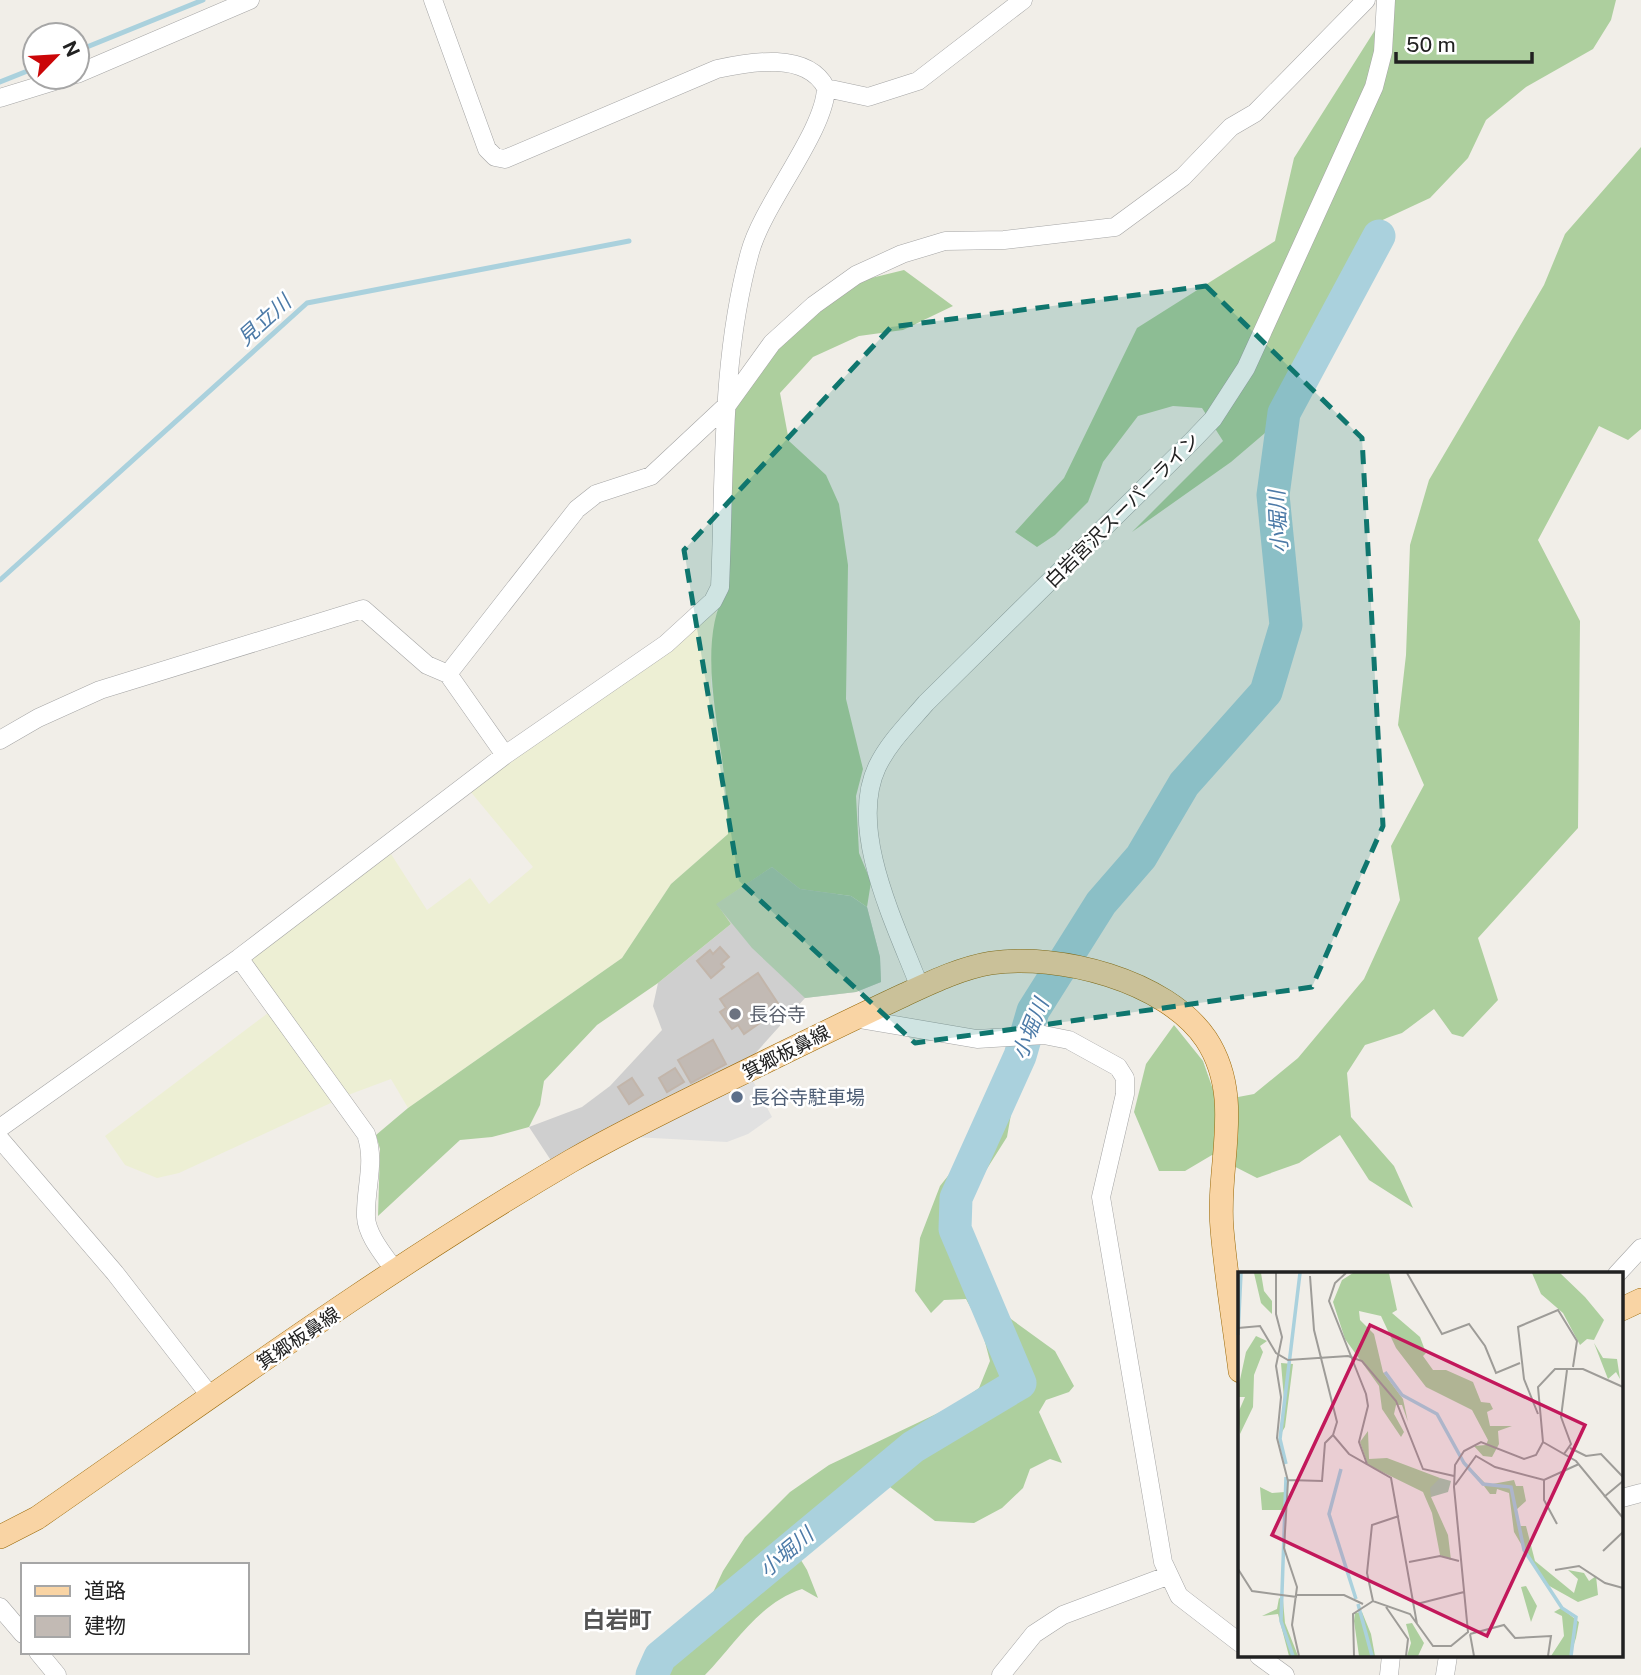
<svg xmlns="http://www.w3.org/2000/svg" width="1641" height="1675" font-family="'Public Sans','Noto Sans JP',sans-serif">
	<rect width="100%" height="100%" fill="#f1eee8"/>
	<path fill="#cfcfcf" d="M 772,867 L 867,907 L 880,957 L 881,982 L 856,992 L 805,998 L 752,1057 L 552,1162 L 529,1127 L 582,1107 L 610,1086 L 662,1030 L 653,1006 L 658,983 L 731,924 L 716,904 Z"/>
	<path fill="#edefd4" d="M 717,606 L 711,684 L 724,776 L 728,834 L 671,884 L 622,958 L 408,1108 L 391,1079 L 348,1095 L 179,1173 L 157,1178 L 125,1165 L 105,1136 L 280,1004 L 249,959 L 391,854 L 427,910 L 470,878 L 489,904 L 533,867 L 470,791 L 668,651 Z"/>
	<path fill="#adcf9e" d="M 1394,0 L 1616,0 L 1611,20 L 1593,49 L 1526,87 L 1486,120 L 1468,158 L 1430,198 L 1374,224 L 1265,433 L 1231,462 L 1132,532 L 1223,441 L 1202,408 L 1173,406 L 1138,416 L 1103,462 L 1088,502 L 1055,535 L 1037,547 L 1015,532 L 1064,478 L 1137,328 L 1275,241 L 1294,158 Z
		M 1641,147 L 1641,429 L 1628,440 L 1599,426 L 1538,540 L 1580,621 L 1578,828 L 1478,938 L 1498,1000 L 1463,1037 L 1452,1034 L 1434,1009 L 1402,1033 L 1365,1045 L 1347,1073 L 1351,1117 L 1394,1166 L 1413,1208 L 1369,1180 L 1340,1135 L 1299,1163 L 1257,1178 L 1212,1155 L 1185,1171 L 1159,1171 L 1134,1112 L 1146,1064 L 1174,1025 L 1203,1061 L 1217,1101 L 1254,1094 L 1298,1058 L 1364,979 L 1400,900 L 1391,846 L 1424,785 L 1398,725 L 1406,655 L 1410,545 L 1429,480 L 1544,285 L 1565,234 Z
		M 904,270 L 953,306 L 903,330 L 859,336 L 813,357 L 780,393 L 789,441 L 826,475 L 839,504 L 848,565 L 846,699 L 863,769 L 856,796 L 859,853 L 871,882 L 867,907 L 851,896 L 800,889 L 772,867 L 717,904 L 731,924 L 658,983 L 597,1025 L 544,1081 L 540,1105 L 529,1127 L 492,1137 L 460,1140 L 378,1216 L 380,1149 L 376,1135 L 408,1108 L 622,958 L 671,884 L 728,834 C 727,815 726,795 724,775 C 718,720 697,639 727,589 L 735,408 L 774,352 L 817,313 L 859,281 Z
		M 1009,1070 L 1016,1086 L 1007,1137 L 971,1194 L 965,1226 L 998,1303 L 1011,1319 L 1055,1351 L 1074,1386 L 1069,1392 L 1046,1400 L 1039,1412 L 1062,1463 L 1050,1459 L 1030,1469 L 1023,1488 L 1002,1508 L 974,1523 L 935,1521 L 890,1487 L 793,1547 L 807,1570 L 818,1598 L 802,1589 C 759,1603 735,1644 705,1675 L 651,1675 L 698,1625 L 723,1571 L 745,1537 L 790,1492 L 829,1465 L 955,1405 L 979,1388 L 990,1361 L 981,1327 L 966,1299 L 944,1300 L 931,1313 L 915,1291 L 920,1238 L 940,1186 L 955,1167 L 993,1081 L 1000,1072 Z"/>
	<path fill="#aac9ae" d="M 772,867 L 800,889 L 851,896 L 867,907 L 880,957 L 881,982 L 856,992 L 805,998 L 752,948 L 716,904 Z"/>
	<path fill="#e1e1e1" d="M 751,1077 L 772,1117 L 748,1134 L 727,1142 L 634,1137 Z"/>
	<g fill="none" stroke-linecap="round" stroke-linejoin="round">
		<path stroke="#aad1dd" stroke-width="5" d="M 77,51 L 203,0
			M 0,82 L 35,68
			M 0,580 L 307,303 L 629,241"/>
		<path stroke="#aad1dd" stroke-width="33" d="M 652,1675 L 660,1657 L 913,1447 L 1020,1383 L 955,1229 L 956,1198 L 1020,1056 L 1033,1011 L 1101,903 L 1141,857 L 1184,784 L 1266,692 L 1286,625 L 1273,495 L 1284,413 L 1379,236"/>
	</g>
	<path fill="#c2bab4" stroke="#c2b5aa" stroke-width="2" d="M 720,947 L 729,957 L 721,964 L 724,967 L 711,978 L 697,961 L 710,950 L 713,954 Z
		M 758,973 L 781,1008 L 744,1034 L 738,1025 L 732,1029 L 720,1012 L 726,1008 L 720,999 Z
		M 713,1040 L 726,1064 L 691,1083 L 678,1060 Z
		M 675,1068 L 684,1082 L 667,1092 L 659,1078 Z
		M 632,1078 L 643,1095 L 629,1104 L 618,1087 Z"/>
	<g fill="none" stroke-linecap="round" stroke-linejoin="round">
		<defs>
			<path id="minor" d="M 77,74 L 250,0
				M 826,88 L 868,97 L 918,81 L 1023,0
				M 0,98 L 68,77
				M 448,674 L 577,509 L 596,494 L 651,476 L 728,404 L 772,343 L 814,305 L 856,275 L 902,254 L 945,241 L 1004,240 L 1115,227 L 1183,177 L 1231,127 L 1255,113 L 1366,0
				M 0,740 L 38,718 L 100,690 L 363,609 L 427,665 L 448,674 L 505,755
				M 239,958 L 366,1134 C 376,1163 365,1187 366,1217 C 367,1236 385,1256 395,1271
				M 920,988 C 897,927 847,831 877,767 C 889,742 909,723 926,703 L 1192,441 L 1213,419 L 1246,368 L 1374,87 L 1383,52 L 1386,0
				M 853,1018 L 977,1039 L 1044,1035 L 1069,1040 L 1118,1067 L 1125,1078 L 1125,1094 L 1101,1197 L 1163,1562 L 1179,1596 L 1240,1643
				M 0,1128 L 239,958 L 505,755 L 666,644 L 713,601 L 720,587 C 725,477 720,360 750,252 C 763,204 825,131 826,88 C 807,51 750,62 717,69 L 505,159 L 495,157 L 487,149 L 433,0
				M 0,1139 L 115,1273 L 211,1397
				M 1617,1274 L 1641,1248
				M 1622,1498 L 1641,1493
				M 0,1607 L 23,1634
				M 38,1652 L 57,1675
				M 1259,1656 L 1285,1675
				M 1001,1675 L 1034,1634 L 1063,1615 L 1167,1576
				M 1389,1675 L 1391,1656
				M 1445,1675 L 1448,1656"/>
			<path id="major" d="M 1622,1309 L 1641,1300
				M 0,1537 L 37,1518 C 213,1396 386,1269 571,1161 C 637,1123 707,1091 775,1057 C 818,1036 861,1015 904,995 C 932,982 961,968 991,963 C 1058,953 1166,980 1206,1039 C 1245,1098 1216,1164 1222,1229 C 1226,1276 1234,1324 1240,1371"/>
		</defs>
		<use href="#minor" stroke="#a5a5a5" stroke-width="19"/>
		<use href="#major" stroke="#996705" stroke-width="24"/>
		<use href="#minor" stroke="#fff" stroke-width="18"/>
		<use href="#major" stroke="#f9d4a4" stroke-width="23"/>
	</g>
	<path fill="#0f766e" fill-opacity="0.2" stroke="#0f766e" stroke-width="5" stroke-dasharray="14 9" stroke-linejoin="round" d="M 1206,286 L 1362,438 L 1383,826 L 1312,987 L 915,1043 L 739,881 L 684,550 L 891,327 Z"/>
	<circle fill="#6b7280" stroke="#fff" stroke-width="2.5" cx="735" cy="1014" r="7"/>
	<circle fill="#5c6f8a" stroke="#fff" stroke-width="2.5" cx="737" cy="1097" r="7"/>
	<g text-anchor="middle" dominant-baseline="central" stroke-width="5" stroke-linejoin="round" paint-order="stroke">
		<g font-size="19" fill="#212121" stroke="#fff">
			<text transform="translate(1122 510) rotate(-45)">白岩宮沢スーパーライン</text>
			<text transform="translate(786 1052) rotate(-27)">箕郷板鼻線</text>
			<text transform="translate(298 1338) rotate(-34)">箕郷板鼻線</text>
		</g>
		<g font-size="19" fill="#5b616d" stroke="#fff" text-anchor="start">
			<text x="749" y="1014">長谷寺</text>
		</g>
		<g font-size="19" fill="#4e5e75" stroke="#fff" text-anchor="start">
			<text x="751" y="1097">長谷寺駐車場</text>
		</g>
		<g font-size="21" font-style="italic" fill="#4c7aa7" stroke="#fff">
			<text transform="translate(264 320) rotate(-42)">見立川</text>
			<text transform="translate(1278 522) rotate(-93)">小堀川</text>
			<text transform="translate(1030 1029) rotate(-68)">小堀川</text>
			<text transform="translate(786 1552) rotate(-40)">小堀川</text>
		</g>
		<g font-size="23" font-weight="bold" fill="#545454" stroke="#fff">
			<text x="617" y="1619">白岩町</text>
		</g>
	</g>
	<g transform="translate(1238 1272)">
		<rect width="385" height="385" fill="#f1eee8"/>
		<path d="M 16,1 L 23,1 L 26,19 L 34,29 L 34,42 L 23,31 ZM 115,1 L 151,1 L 159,38 L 154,41 L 182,65 L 188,81 L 185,84 L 195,98 L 208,98 L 235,110 L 243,130 L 252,131 L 255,137 L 249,140 L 252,154 L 274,154 L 260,159 L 261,172 L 254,185 L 245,184 L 236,174 L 248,173 L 250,168 L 234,138 L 188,115 L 158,76 L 143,44 L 121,39 L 122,48 L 136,62 L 145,100 L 165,127 L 170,150 L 164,133 L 158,133 L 156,142 L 166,160 L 163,165 L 144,137 L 141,114 L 107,67 L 95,30 L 104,8 ZM 294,1 L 322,1 L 347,25 L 366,48 L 356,68 L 349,67 L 342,73 L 325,41 L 303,22 ZM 18,64 L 29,69 L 22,74 L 25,80 L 16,103 L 15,135 L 2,162 L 0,141 L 7,125 L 0,125 L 0,117 L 8,80 ZM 356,71 L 365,86 L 379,87 L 382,107 L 378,100 L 370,107 ZM 43,91 L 55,92 L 47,155 L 41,165 L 46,127 ZM 130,159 L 131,187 L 149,186 L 202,206 L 193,225 L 210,263 L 213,288 L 202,283 L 194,241 L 185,220 L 130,193 L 122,170 ZM 234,198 L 249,213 L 276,208 L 278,214 L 285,214 L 288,229 L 278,238 L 280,254 L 288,254 L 297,289 L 336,321 L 340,307 L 330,298 L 346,301 L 351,309 L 358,304 L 360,323 L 340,330 L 306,311 L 276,260 L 271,221 L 259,217 L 258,222 L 252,222 ZM 22,215 L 34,221 L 47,220 L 47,238 L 24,238 ZM 288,314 L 299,334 L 293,350 L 283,315 ZM 41,326 L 45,328 L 47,351 L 60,384 L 51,384 L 40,342 L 24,344 L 39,337 ZM 323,336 L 341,350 L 338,366 L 332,384 L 313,384 L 326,364 L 324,344 L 316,340 ZM 124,340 L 133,362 L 137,384 L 121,384 L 116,349 L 117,341 ZM 174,351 L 186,371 L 180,384 L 169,384 L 173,371 L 168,352 Z" fill="#adcf9e"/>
		<path d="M 202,206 L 213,209 L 210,220 L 193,225 L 192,216 Z" fill="#aac9ae"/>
		<path fill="none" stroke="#aad1dd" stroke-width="3.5" d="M 0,63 L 3,1M 147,100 L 164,123 L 199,142 L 226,191 L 245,212 L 273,215 L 286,278 L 324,336 L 338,345 L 333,384M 48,192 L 42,167 L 62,1M 103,197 L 91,242 L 118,327M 48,205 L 43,349 L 55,384M 120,332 L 134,384"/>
		<path fill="none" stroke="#9e9c98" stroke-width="2" d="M 38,1 L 38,42 L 44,65 L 38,94 L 43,125 L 39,166 L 50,209 L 46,276 L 59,315 L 54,353 L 61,384M 108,1 L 97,11 L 91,29 L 128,122 L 130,134 L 121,170 L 129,192M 169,1 L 204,62 L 231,52 L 247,74 L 258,101 L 282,91M 72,4 L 76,58 L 99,150 L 95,163M 0,56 L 22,54 L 38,81 L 50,88 L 110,84 L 124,89 L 158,129 L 185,197 L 216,204M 300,142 L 286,107 L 280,55 L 320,38 L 339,69 L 335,95M 305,170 L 338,189 L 385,246M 332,176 L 348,184 L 363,182 L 385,205M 326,182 L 333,172 L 323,145 L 329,98M 50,208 L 84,209 L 87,171 L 95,163 L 111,182 L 153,206 L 179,352M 306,208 L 306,228 L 319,252M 217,213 L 238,184 L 257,195 L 306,208 L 341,192M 366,225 L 385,209M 365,279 L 385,260M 171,290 L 202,284 L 221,289M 0,297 L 14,319 L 59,325M 317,298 L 341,294 L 367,311 L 385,316M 59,323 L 106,323 L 125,332M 135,329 L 129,301 L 134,253 L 161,244M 179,332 L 226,320M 148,335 L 170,367 L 168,384M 232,362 L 266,353 L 277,366 L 313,364 L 310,384M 232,362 L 236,384M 116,384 L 115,342 L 135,329 L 172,342 L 195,374 L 213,374 L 230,360 L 216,215 L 217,193 L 226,179 L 243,170 L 286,187 L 298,183 L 305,170 L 300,115 L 317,97 L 345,97 L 385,115"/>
		<path fill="#c2185b" fill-opacity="0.15" stroke="#c2185b" stroke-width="3.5" d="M 132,53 L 347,153 L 249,364 L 34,263 Z"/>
		<rect width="385" height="385" fill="none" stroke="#212121" stroke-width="3.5"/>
	</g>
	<rect x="21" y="1563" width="228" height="91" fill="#ffffff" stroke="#a6a6a6" stroke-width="2"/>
	<rect x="35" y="1586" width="35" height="10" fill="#f9d4a4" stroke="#a6a6a6" stroke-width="2"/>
	<text x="84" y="1598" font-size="21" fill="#212121">道路</text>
	<rect x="35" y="1616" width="35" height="21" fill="#c2bab4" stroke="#a6a6a6" stroke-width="2"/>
	<text x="84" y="1633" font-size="21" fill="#212121">建物</text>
	<g transform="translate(56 56) rotate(65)"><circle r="33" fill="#ffffff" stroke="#a6a6a6" stroke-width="2"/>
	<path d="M0-5L12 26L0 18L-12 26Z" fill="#cb0608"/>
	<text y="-10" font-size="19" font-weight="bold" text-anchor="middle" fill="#212121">N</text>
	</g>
	<path d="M1396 52v10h136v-10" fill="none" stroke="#212121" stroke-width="3.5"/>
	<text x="1406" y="52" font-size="21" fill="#212121" stroke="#ffffff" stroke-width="5" paint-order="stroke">50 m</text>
</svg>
